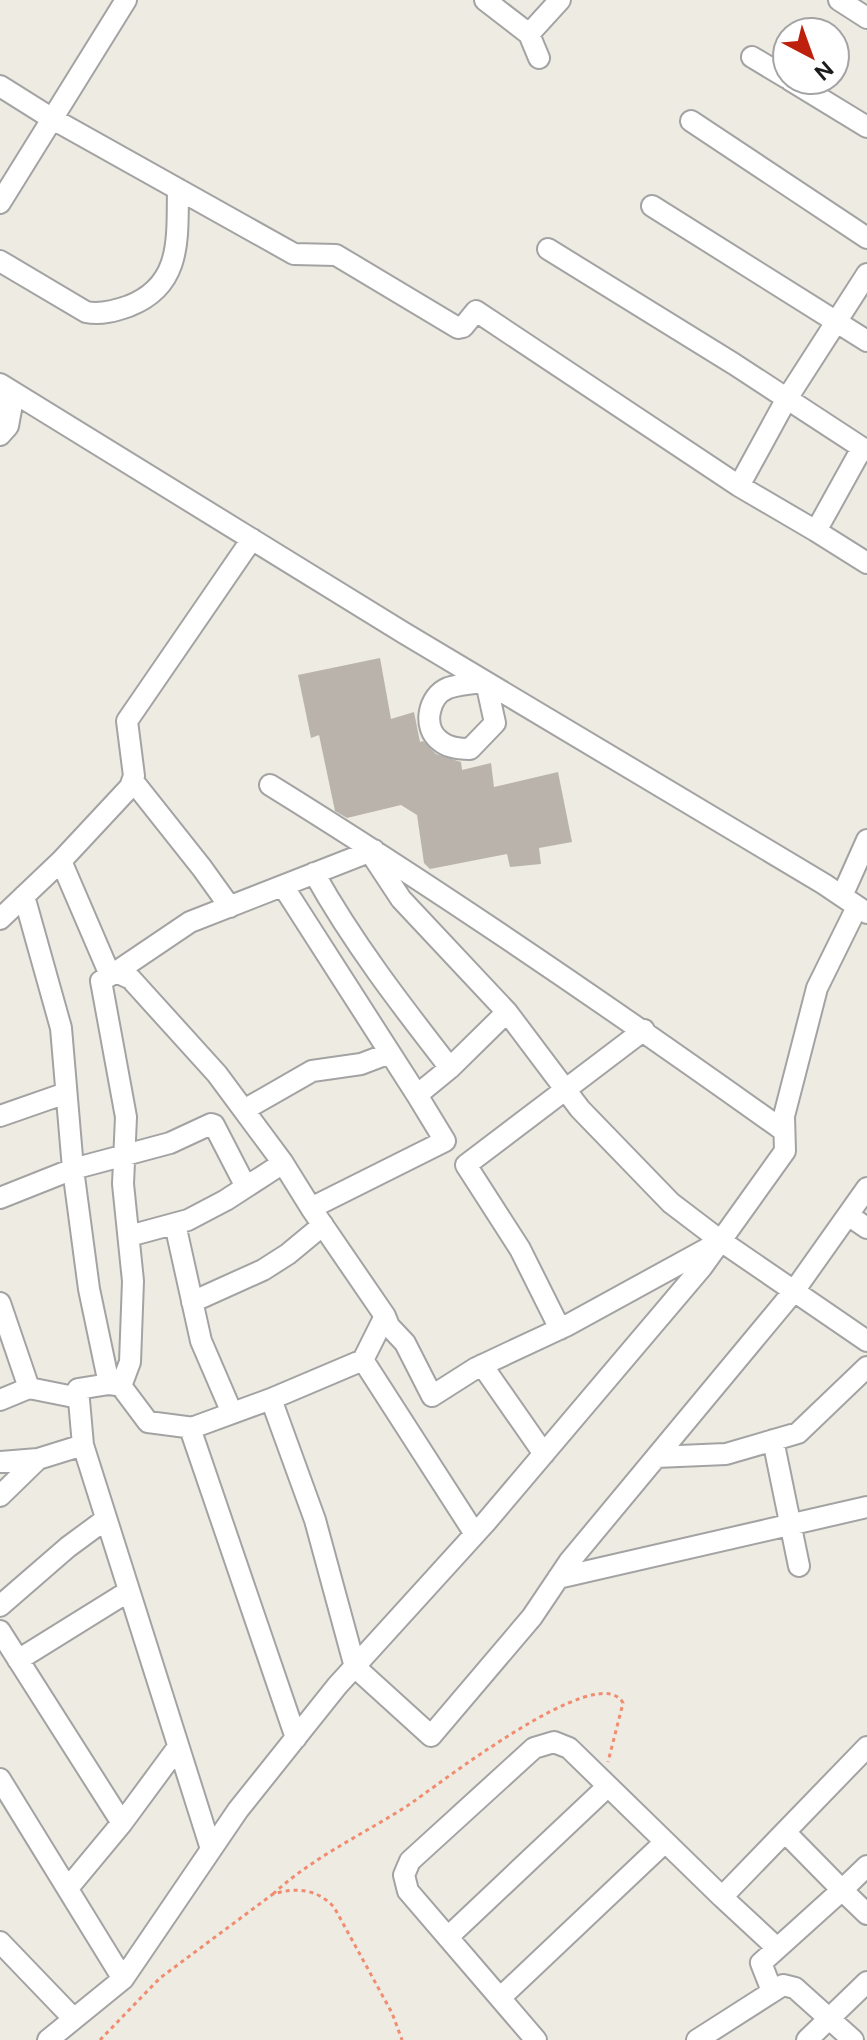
<svg xmlns="http://www.w3.org/2000/svg" width="867" height="2040" font-family="'DM Sans',sans-serif">
	<rect width="100%" height="100%" fill="#edebe2"/>
	<path fill="#b9b3ac" d="M 380,658 L 391,719 L 414,712 L 420,742 L 423,741 L 436,754 L 461,762 L 462,770 L 491,763 L 494,787 L 558,772 L 572,842 L 539,848 L 541,864 L 510,867 L 507,854 L 430,869 L 424,863 L 417,815 L 401,805 L 347,818 L 335,811 L 319,735 L 311,738 L 298,675 Z"/>
	<g fill="none" stroke-linecap="round" stroke-linejoin="round">
		<defs>
			<path id="minor" d="M 485,0 L 529,34 L 539,58
				M 839,0 L 867,18
				M 529,34 L 560,0
				M 752,57 L 787,78
				M 790,80 L 867,127
				M 0,86 L 51,118 L 294,254 L 336,255 L 458,328 L 463,327 L 476,311 L 739,486 L 786,400 L 867,274
				M 691,121 L 867,238
				M 0,203 L 126,0
				M 652,206 L 867,341
				M 548,249 L 734,364 L 867,451
				M 0,261 L 86,312 C 101,315 115,311 129,306 C 183,285 177,237 178,189
				M 0,384 L 404,633 L 824,884 L 867,913
				M 0,406 L 12,404 L 8,426 L 0,435
				M 739,486 L 816,531 L 862,448
				M 816,531 L 867,563
				M 486,682 L 495,723 L 470,749 C 460,749 448,748 440,741 C 422,728 428,696 448,688 C 459,684 474,683 486,682 Z
				M 133,781 L 202,868 L 230,907
				M 270,785 C 446,894 616,1011 784,1131
				M 370,852 L 401,899 L 507,1012
				M 61,861 L 110,975
				M 314,873 C 353,943 401,1005 450,1068 L 507,1012 L 580,1109 L 671,1203 L 721,1241
				M 283,886 L 417,1095
				M 24,896 L 61,1028 L 73,1169 L 89,1289 L 109,1384
				M 842,896 L 867,840
				M 0,919 L 61,861 L 130,787 L 134,776 L 127,721 L 252,539
				M 116,972 L 190,922 L 374,850
				M 450,1068 L 417,1095 L 445,1141 L 311,1208 L 385,1316 L 389,1326 L 405,1343 L 432,1396 L 476,1368 L 566,1326 L 721,1241 L 867,1341
				M 244,1110 L 312,1071 L 361,1064 L 390,1053
				M 0,1116 L 66,1093
				M 0,1198 L 73,1169 L 170,1143 L 211,1124 L 214,1125 L 246,1187
				M 848,1215 L 867,1228
				M 175,1224 L 201,1341 L 232,1413
				M 129,1236 L 188,1220 L 226,1200 L 283,1163
				M 192,1302 L 263,1270 L 288,1254 L 323,1225
				M 0,1303 L 29,1388 L 79,1398
				M 560,1329 L 520,1249 L 466,1165 L 644,1030
				M 363,1360 L 385,1316
				M 482,1365 L 544,1454
				M 121,1386 L 148,1422 L 194,1428
				M 271,1399 L 197,1426 L 192,1434 L 296,1738
				M 0,1400 L 29,1388
				M 773,1440 L 799,1566
				M 83,1445 L 78,1389 L 109,1384 L 121,1386 L 130,1362 L 133,1281 L 123,1184 L 126,1117 L 101,981 L 116,972 L 131,979 L 217,1074 L 283,1163 L 311,1208
				M 656,1457 L 726,1454 L 798,1433 L 867,1367
				M 0,1462 L 38,1459
				M 0,1496 L 38,1459 L 83,1445 L 211,1849
				M 475,1534 L 363,1360 L 271,1399 L 315,1520 L 355,1667 L 431,1736 L 532,1617 L 569,1562 L 794,1291 L 867,1188
				M 558,1578 L 867,1507
				M 0,1606 L 68,1547 L 106,1519
				M 0,1631 L 122,1823
				M 18,1660 L 129,1591
				M 0,1779 L 123,1979
				M 785,1832 L 842,1890 L 867,1866
				M 68,1888 L 122,1823 L 178,1747
				M 448,1937 L 608,1786
				M 0,1942 L 73,2018
				M 777,1948 L 722,1897 L 867,1747
				M 772,1991 L 761,1963 L 842,1890 L 867,1914
				M 500,1998 L 665,1842
				M 48,2040 L 123,1979 L 238,1810 L 337,1686 L 486,1522 L 702,1267 L 785,1151 L 784,1116 L 817,988 L 857,907
				M 536,2040 L 408,1891 L 404,1875 L 410,1861 L 534,1748 L 554,1742 L 569,1748 L 722,1897
				M 697,2040 L 783,1985 L 795,1988 L 853,2040
				M 807,2040 L 867,1982"/>
		</defs>
		<use href="#minor" stroke="#a3a3a3" stroke-width="24"/>
		<path stroke="#f18c70" stroke-width="3" stroke-dasharray="4 4" stroke-linecap="butt" d="M 273,1894 C 313,1857 362,1835 407,1806 C 436,1787 599,1658 623,1703 L 608,1762
			M 100,2040 L 160,1978 L 273,1894 C 297,1887 317,1889 334,1907 L 392,2013 L 402,2040"/>
		<use href="#minor" stroke="#fff" stroke-width="20"/>
	</g>
	<g transform="translate(811 56) rotate(139)"><circle r="38" fill="#ffffff" stroke="#a4a4a4" stroke-width="2"/>
	<path d="M0-6L14 30L0 20L-14 30Z" fill="#bd200c"/>
	<text y="-12" font-size="22" font-weight="bold" text-anchor="middle" fill="#1c1c1c">N</text>
	</g>
</svg>
